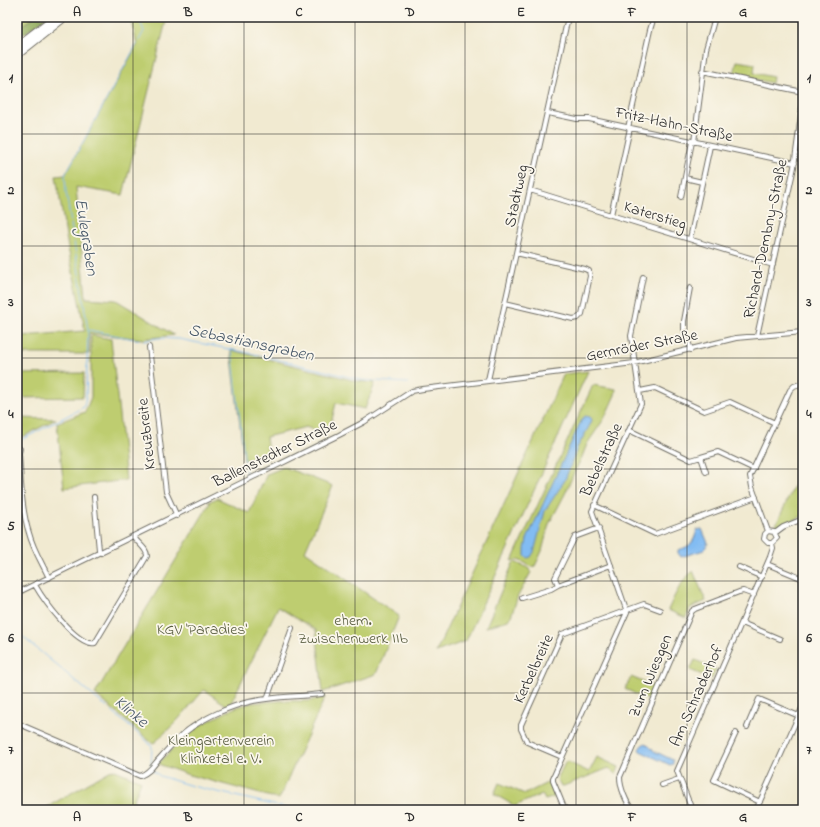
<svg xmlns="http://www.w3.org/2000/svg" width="820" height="827" font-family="'Indie Flower',sans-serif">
	<rect width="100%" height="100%" fill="#fbf7ec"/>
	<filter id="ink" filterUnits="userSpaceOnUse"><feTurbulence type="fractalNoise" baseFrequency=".025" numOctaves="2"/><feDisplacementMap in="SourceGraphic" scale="8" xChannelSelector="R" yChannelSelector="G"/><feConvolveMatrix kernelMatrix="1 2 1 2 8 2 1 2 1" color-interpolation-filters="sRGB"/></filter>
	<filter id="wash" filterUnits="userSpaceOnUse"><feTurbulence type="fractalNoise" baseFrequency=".012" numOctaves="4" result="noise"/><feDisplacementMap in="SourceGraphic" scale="16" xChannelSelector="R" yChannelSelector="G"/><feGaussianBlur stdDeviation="0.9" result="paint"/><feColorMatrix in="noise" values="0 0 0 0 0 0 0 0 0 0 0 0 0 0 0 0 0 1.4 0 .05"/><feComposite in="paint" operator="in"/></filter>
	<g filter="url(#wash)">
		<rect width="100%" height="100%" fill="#f1ead1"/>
		<path fill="#becd6f" stroke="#747c4d" d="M 17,17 L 34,17 L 17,30 Z
			M 131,17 L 167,17 L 123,195 L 76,187 L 86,298 L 116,300 L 174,335 L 143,339 L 89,333 L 89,354 L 17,354 L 17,342 L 22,336 L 85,331 L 68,248 L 56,176 L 65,175 L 137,45 Z
			M 737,61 L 755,64 L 754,73 L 773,77 L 772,83 L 734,75 Z
			M 91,335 L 111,339 L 126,480 L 64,488 L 57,423 L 85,412 L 91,397 Z
			M 231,350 L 356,381 L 375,383 L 365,409 L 336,403 L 330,428 L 313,430 L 306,427 L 266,437 L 269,459 L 244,460 Z
			M 588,371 L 466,641 L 436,652 L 564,374 Z
			M 84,373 L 83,397 L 17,398 L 17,374 Z
			M 593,385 L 616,389 L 615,395 L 604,419 L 587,444 L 582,457 L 573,475 L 565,494 L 549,524 L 542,551 L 535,566 L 532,567 C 526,564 519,558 512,561 Z
			M 17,418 L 56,419 L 17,440 Z
			M 803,466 L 803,516 L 775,527 Z
			M 284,467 L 333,486 L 305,551 L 399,616 L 376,674 L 323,692 L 316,630 L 278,607 L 229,707 L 204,690 L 175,723 L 153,744 L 95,694 L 210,503 L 208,502 L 217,498 L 249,513 L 267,474 Z
			M 515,562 L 530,569 L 531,572 L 518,596 L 511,616 L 508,620 L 486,627 L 513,563 Z
			M 693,571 L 706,601 L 690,608 L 686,618 L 668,610 C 675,595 680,582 693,571 Z
			M 695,660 L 716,669 L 712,679 L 690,670 Z
			M 631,677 L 655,687 L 649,700 L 625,689 Z
			M 325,697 L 279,799 L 189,775 L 158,764 L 191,730 L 234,708 L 251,703 L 280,701 L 309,701 Z
			M 597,757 L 619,767 L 616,775 L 609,768 L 561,787 L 557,779 L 566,761 L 589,772 Z
			M 113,769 L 141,781 L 130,810 L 42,810 Z
			M 549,782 L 555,797 L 545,800 L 542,794 L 515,806 L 494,794 L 499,783 L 525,794 Z"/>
		<path fill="#96b062" stroke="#606e46" d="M 34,17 L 47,17 L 17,39 L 17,30 Z"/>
		<path fill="#82bcf3" stroke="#56748f" d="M 585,416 L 590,417 L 592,419 L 591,423 L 577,448 L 565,480 L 545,511 L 534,552 L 531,557 L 527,558 L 525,556 L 525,549 L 527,539 L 581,421 Z
			M 702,529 L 708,543 L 704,550 L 681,557 L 678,553 L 678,550 C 692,546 693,543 697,530 Z
			M 646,743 L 654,751 L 673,760 L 673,764 L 670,765 L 640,751 L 639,749 L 642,745 Z"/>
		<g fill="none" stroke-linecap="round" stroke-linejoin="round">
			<path stroke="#82bcf3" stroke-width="1" d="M 89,330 L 144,341 L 158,338 L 179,339 L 259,355 L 361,380 L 408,383
				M 232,350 L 246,474
				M 17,442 L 84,407 L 86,396 L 88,330 L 66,192 L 65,175 L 144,31 L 138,17
				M 17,632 L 147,741 L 152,747 L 151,767
				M 152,770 L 160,776 L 192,786 L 295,810"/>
		</g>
	</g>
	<g filter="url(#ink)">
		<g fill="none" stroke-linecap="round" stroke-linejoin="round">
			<defs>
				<path id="street" d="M 702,71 L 803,92
					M 548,113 L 577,119 L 589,119 L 795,163
					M 628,128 L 650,30 L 654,17
					M 694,142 L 706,49 L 715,17
					M 685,178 L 702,182
					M 530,190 L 773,265
					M 681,197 L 692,142
					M 611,215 L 630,128
					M 690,239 L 710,146
					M 690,288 L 684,321 L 684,329 L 691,350
					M 505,303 L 573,319 L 578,318 L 582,314 L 590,276 L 589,271 L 585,269 L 516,253
					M 757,336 L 794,167 L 803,100
					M 149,347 L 166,492 L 177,516
					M 488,380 L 568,17
					M 640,391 L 655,388 L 704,411 L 730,402 L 775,423
					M 629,430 L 691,460 L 701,457
					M 20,449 L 19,453 C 21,479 21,508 29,533 C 33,549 42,563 49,578
					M 706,472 L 701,457 L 718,452 L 754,469
					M 94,497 L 99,550 L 101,553
					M 594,505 L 655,534 L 756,497
					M 599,528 L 575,537 L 555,578 L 558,585 L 611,565
					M 768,531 L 752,487 L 750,476 L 790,390 L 794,386 L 803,383
					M 775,533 L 783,527 L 803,519
					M 767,564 L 803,579
					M 739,567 L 762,577
					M 35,585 C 43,599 77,647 95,643 L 147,556 C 147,548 138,544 134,537
					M 17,593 L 339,435 L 364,422 L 412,391 L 423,389 L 634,363 L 736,338 L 803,332
					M 522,598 L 551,589 L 558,585
					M 742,623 L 780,639
					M 267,699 L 292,628
					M 17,723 L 140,776 C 149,773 153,766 158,760 C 168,749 179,736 191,728 C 206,717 231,706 249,702 C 273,696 298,697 322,694
					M 747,727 L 759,699 L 799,716
					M 736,733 L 714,780 L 760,802
					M 562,757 L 527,742 L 521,729 L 521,725 L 562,634 L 644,604 L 660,610
					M 662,785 L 679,779
					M 565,810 L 553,781 L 553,778 L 627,612 L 592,511 L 641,404 L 631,336 L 643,277
					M 633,810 C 626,803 620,787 620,777 L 692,611 L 695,609 L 739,592 L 743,591 L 754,595
					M 692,810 L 677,771 L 770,557 L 773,548 L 772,543 L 777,538 L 774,532 L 768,531 L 765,534 L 764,539 L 768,543 L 772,543
					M 756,810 L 803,706"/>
				<path id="highway" d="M 17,46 L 55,17
					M 17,55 L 65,17"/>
			</defs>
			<use href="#street" stroke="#706e65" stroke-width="6"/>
			<use href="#highway" stroke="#706e65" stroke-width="9"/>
			<use href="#street" stroke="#fff" stroke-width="4"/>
			<use href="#highway" stroke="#fff" stroke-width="7"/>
		</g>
	</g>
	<path fill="none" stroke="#2b2b2b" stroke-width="1" stroke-opacity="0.55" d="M 133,17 L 133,810M 244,17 L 244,810M 355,17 L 355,810M 465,17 L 465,810M 576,17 L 576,810M 687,17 L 687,810M 17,134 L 803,134M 17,246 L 803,246M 17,358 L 803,358M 17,469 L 803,469M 17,581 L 803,581M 17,693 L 803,693"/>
	<g text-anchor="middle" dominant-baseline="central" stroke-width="3.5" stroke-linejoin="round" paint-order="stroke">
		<g font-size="16" fill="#2b2b2b" stroke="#fbf7ec">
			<text transform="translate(674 125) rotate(12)">Fritz-Hahn-Straße</text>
			<text transform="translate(517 196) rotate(-78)">Stadtweg</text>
			<text transform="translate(655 216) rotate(17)">Katerstieg</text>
			<text transform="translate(766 239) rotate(-78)">Richard-Dembny-Straße</text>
			<text transform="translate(642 346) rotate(-11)">Gernröder Straße</text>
			<text transform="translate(147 434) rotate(-96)">Kreuzbreite</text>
			<text transform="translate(275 454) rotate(-26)">Ballenstedter Straße</text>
			<text transform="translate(602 460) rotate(-65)">Bebelstraße</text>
			<text transform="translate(534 669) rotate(-65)">Kerbelbreite</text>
			<text transform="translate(651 676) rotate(-67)">Zum Wiesgen</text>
			<text transform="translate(697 696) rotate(-66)">Am Schraderhof</text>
		</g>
		<g font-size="16" fill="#575c3f" stroke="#fbf7ec">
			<text x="353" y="621">ehem.<tspan x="353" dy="18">Zwischenwerk IIb</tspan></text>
			<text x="202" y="630">KGV 'Paradies'</text>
			<text x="221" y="741">Kleingartenverein<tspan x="221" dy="18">Klinketal e. V.</tspan></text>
		</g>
		<g font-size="17" font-style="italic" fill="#455667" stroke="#fbf7ec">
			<text transform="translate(86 237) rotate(81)">Eulegraben</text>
			<text transform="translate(251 343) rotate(12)">Sebastiansgraben</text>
			<text transform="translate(131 712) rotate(40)">Klinke</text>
		</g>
	</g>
	<rect width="820" height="827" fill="none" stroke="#fbf7ec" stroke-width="44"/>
	<rect x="22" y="22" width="776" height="783" fill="none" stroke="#2b2b2b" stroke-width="1.5"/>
	<g font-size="13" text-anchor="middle" font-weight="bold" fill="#2b2b2b">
		<text x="77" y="16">A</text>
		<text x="188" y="16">B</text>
		<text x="299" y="16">C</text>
		<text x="410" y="16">D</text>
		<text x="521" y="16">E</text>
		<text x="632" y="16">F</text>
		<text x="743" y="16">G</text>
		<text x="11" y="82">1</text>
		<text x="809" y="82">1</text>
		<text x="11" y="194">2</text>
		<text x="809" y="194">2</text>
		<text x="11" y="306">3</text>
		<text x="809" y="306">3</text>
		<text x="11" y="418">4</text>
		<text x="809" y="418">4</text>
		<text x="11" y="530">5</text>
		<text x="809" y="530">5</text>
		<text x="11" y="642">6</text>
		<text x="809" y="642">6</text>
		<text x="11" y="754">7</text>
		<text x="809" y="754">7</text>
		<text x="77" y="821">A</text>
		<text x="188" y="821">B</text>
		<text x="299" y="821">C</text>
		<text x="410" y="821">D</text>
		<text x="521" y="821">E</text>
		<text x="632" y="821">F</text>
		<text x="743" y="821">G</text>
	</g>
</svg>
